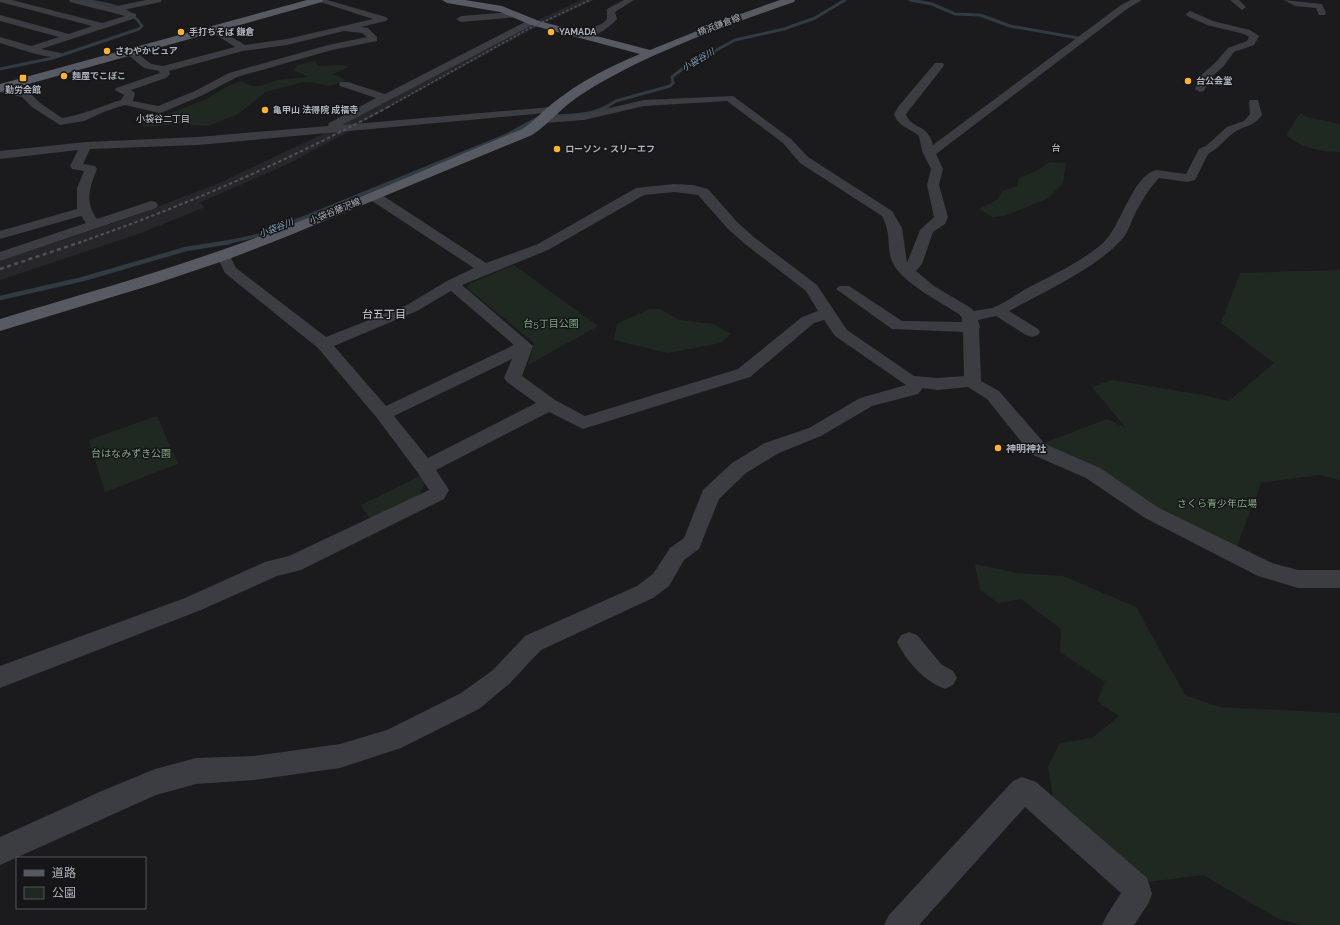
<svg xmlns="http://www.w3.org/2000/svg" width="1340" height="925" font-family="Raleway,'Noto Sans JP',sans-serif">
	<rect width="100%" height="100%" fill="#1b1b1d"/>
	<path fill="#27272b" d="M 581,0 L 594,0 L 545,23 L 536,21 Z
		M 531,24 L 538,26 L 357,125 L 337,127 Z
		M 352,130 L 288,164 L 199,203 L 205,207 L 141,233 L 0,280 L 0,261 L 128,218 L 217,184 L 329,131 Z"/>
	<path fill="#202921" d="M 315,61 L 317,65 C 330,68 335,62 349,67 L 333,74 L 346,80 L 329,86 L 310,82 L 298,83 L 266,92 L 238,114 L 208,126 L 179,124 L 147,127 L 140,125 L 207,99 L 224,88 L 240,81 L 251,86 L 261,86 L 278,80 L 308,77 L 294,70 L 298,65 Z
		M 1300,113 L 1307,117 L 1340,124 L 1340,152 C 1320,152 1301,148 1286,135 Z
		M 1050,162 L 1066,163 L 1063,183 L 1047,199 L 1004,216 L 992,217 L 979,209 L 998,199 L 1002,191 L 1017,186 L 1019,178 L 1036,171 Z
		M 514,265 L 598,326 L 528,365 L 534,343 L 467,288 L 469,284 Z
		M 1340,270 L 1340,480 L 1319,475 L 1259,483 L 1261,484 L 1236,548 L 1141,501 L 1041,444 L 1107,419 L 1126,428 L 1092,387 L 1112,380 L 1203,395 L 1229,401 L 1274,363 L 1221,323 L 1240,273 Z
		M 649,309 L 660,309 L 679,320 L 713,324 L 731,334 L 721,343 L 667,353 L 614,340 L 617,324 Z
		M 157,416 L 178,464 L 105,492 L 89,440 Z
		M 420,476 L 425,482 L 419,496 L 370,519 L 361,505 Z
		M 975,564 L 1017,573 L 1063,576 L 1136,607 L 1185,695 L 1219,707 L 1340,713 L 1340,925 L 1302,925 L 1279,919 L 1203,875 L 1148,882 L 1054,803 L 1048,767 L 1060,743 L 1092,738 L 1119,716 L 1097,701 L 1105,682 L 1060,652 L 1061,629 L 1021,599 L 998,603 L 980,590 Z"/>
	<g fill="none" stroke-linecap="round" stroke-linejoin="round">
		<path stroke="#303b43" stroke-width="3" d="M 910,0 L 932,4 L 955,14 L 980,15 L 1010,26 L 1078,38
			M 0,69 L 53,58 L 139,29 L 142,26 C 129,5 106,4 84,0
			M 606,107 L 616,101 L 670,86 L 673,83 L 672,77 L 685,67 L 735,40 L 784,29 L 815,18 L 845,0"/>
		<path stroke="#303b43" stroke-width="3.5" d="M 557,116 C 575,115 592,115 608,106
			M 224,243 L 261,235 L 507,135 L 538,118"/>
		<path stroke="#303b43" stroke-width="4.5" d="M 0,298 L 83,279 L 186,249 L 230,242"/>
		<path fill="#3c3d43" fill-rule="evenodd" d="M 0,0 L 12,0 L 102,23 L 125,16 L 70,2 L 69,0 L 83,0 L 112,7 L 146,0 L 162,0 L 161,2 L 123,10 L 136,14 L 136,18 L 41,49 L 61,53 L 63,55 C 55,63 11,46 0,43 L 0,37 L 31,46 L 59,37 L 0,21 L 0,15 L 69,34 L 92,26 L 0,2 Z
			M 314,0 L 327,0 L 386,17 L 388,19 L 386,21 L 361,27 L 368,28 L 377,37 L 377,41 L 332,50 L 237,77 L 203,95 L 163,112 L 159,113 L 125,105 L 106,111 L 84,121 L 60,125 L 32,107 L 22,97 L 0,92 L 0,86 L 30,93 L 40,103 L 62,118 C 83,115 101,106 121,100 L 124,95 L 115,90 L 116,88 L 160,73 L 159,71 L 144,68 L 127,54 L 125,52 L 127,50 L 133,50 L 151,64 L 163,66 L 235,47 L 210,31 L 208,29 L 213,26 L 245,45 L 287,39 L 373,19 ZM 344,31 L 362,33 L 367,37 L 328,45 L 229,73 L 195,91 L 158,106 L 133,101 L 135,93 L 131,90 L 166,78 L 170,74 L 169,71 L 243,51 L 287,45 Z
			M 624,0 L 634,0 L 615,12 L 617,19 C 610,27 591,41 581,38 L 581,34 L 603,23 L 607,19 L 607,9 Z
			M 1131,0 L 1142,0 L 1127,9 L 936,154 L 943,169 L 939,185 L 948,217 L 945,224 L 933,232 L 922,264 L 916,271 L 934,286 L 971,308 L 974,311 C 980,310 986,309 992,308 C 1003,304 1014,296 1024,290 C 1050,276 1080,263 1103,243 C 1121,227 1132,176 1156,170 L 1186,174 L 1199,149 L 1206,146 L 1227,127 L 1244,121 L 1250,114 L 1249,102 L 1250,100 L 1258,100 L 1262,115 C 1253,127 1246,125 1235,132 C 1225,138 1219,149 1208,154 L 1195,180 L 1187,182 L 1159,178 C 1148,190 1141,202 1134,216 C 1130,224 1128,232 1123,238 C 1100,266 1042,293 1009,311 L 1038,329 L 1040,332 L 1038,335 L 1032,337 L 1026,335 L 996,316 L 978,320 L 980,327 L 979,329 L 981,381 L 999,391 L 1045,444 L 1100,468 L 1159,508 L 1272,563 L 1298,570 L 1340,570 L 1340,588 L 1298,588 L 1258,576 L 1145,518 L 1086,478 L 1031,454 L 987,399 L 968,387 L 938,390 L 923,388 L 918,394 L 872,406 L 821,436 L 779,453 L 746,473 L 719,499 L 699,549 L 684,560 L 669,586 L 653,598 L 541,650 L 509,684 L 479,709 L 401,748 L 340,768 L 254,780 L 196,784 L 156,795 L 0,865 L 0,837 L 104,790 L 155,769 L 196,758 L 254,756 L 340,744 L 387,730 L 461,693 L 493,670 L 525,636 L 637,586 L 653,574 L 670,548 L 684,538 L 703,490 L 732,463 L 765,443 L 809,428 L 860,398 L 906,385 L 835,336 L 824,320 L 814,323 L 750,377 L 583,429 L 549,412 L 436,470 L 449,490 L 444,499 L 301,570 L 277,576 L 201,610 L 0,688 L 0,666 L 185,598 L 265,562 L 289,556 L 429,490 L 418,473 L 377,418 L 318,348 L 225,273 L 216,255 L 218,252 L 228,252 L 236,268 L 326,337 L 407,305 L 447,281 L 474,268 L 369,199 L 368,196 L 369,193 L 379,193 L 486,263 L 538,244 L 636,188 L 674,184 L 693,185 L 708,189 L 738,223 L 755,238 L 817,285 L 847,330 L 914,376 L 938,378 L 964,376 L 963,332 L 892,329 L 836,289 L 839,286 L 849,286 L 902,321 L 962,322 L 962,318 L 959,314 C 943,304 898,280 892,261 C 886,244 892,235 882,216 L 800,163 L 783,143 L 727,101 L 644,106 L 584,120 L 545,123 L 539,120 L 545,117 L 584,114 L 644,100 L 733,96 L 791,139 L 808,157 L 892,211 L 902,228 L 907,263 L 920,230 L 934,217 L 927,185 L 931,169 L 922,151 L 919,136 C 910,128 898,127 894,114 L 898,107 L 935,63 L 943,63 L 944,65 L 943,67 L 906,114 C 910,129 928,123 933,145 L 1121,5 ZM 674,192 L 698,195 L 728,229 L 745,244 L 806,291 L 818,311 L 802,317 L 738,369 L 585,416 L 555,400 L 522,376 L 533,346 L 462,285 L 548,250 L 644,195 ZM 451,291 L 514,345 L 386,406 L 334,346 L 417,311 ZM 512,359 L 504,378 L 507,382 L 536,403 L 428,458 L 394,416 Z
			M 1230,0 L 1239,0 L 1246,7 L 1242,10 Z
			M 1284,0 L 1322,4 L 1326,13 L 1325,15 L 1319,15 L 1316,8 L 1295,6 Z
			M 1190,11 L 1213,21 L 1250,30 L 1259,36 L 1254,45 L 1234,52 L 1223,67 L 1209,79 L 1204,91 L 1200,92 L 1195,89 L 1200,76 L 1215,63 L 1228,48 L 1247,41 L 1249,37 L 1244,34 L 1207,25 L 1187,16 L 1186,14 Z
			M 514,12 L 518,15 L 517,17 L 461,22 L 456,19 L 461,16 Z
			M 531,19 L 534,20 L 534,24 L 342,125 L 552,107 L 556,108 L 558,110 L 556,112 L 198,145 L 90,149 L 83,164 L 95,166 L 97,169 C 90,187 84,202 97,219 L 151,201 L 156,202 L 158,205 L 156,208 L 0,261 L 0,252 L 86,223 L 81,216 L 0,239 L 0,231 L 77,209 L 77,188 L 84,171 L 72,169 L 70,166 L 78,150 L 0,159 L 0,151 L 86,142 L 198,137 L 328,126 L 329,123 L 376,98 L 340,86 L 339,84 L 340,82 L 348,82 L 385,94 Z
			M 909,632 L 917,635 L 941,664 L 953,671 L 957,678 L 953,685 L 945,689 C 924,681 907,662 897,642 L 901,635 Z
			M 1022,777 L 1036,782 L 1147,878 L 1152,894 L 1148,904 L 1134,925 L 1102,925 L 1107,915 L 1121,893 L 1025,807 L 919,925 L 884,925 L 889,915 L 1013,781 Z"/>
		<path fill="#575a62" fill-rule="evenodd" d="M 307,0 L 323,0 L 322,2 L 0,92 L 0,84 Z
			M 442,0 L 465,0 L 502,6 L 539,21 L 650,50 L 729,18 L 780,0 L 795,0 L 794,2 C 720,28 644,54 579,96 C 561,108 549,124 532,135 L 288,236 L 229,259 L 155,284 L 0,331 L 0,319 C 72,297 145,277 216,252 C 320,216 421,171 522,129 C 534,122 542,111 553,103 C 578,83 610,66 640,54 L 531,25 L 500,12 L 447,3 Z"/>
		<path stroke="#4e5158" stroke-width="1.5" stroke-dasharray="2.5 2" stroke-linecap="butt" d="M 388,107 L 528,29 L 590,0"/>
		<path stroke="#4e5158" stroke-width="2" stroke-dasharray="3.5 2.5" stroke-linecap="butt" d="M 78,243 C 185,206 290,160 390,106"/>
		<path stroke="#4e5158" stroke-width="2.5" stroke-dasharray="4 3.5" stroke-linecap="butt" d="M 0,269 L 81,242"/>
	</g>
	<g fill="#fbb436" stroke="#161618" stroke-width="1.5">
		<circle cx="181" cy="32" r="4"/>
		<circle cx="551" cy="32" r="4"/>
		<circle cx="107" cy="51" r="4"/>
		<circle cx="64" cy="76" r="4"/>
		<rect x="19" y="74" width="8" height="8" rx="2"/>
		<circle cx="1188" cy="81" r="4"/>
		<circle cx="265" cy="110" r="4"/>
		<circle cx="557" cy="149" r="4"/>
		<circle cx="998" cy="448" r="4"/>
	</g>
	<g text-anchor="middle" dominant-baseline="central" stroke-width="3" stroke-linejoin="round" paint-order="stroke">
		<g font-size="9" fill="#adb2bd" stroke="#161618">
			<text transform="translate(719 25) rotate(-21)">横浜鎌倉線</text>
			<text transform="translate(335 211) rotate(-22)">小袋谷藤沢線</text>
		</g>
		<g font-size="9" font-weight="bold" fill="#adb2bd" stroke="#161618" text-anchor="start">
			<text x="189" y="32">手打ちそば 鎌倉</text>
			<text x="559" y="32">YAMADA</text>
			<text x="115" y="51">さわやかピュア</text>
			<text x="72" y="76">麺屋でこぼこ</text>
			<text x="1196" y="81">台公会堂</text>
			<text x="23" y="90" text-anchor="middle">勤労会館</text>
			<text x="273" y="110">亀甲山 法得院 成福寺</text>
			<text x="565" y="149">ローソン・スリーエフ</text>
		</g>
		<g font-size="9" font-style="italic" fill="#83a1b9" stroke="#161618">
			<text transform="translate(698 60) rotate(-30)">小袋谷川</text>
			<text transform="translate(276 228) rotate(-21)">小袋谷川</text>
		</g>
		<g font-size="9" fill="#ced1d9" stroke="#161618">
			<text x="163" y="119">小袋谷二丁目</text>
			<text x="1056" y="148">台</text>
		</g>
		<g font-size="10" fill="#83a985" stroke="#161618">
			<text x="551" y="323">台5丁目公園</text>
			<text x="131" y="453">台はなみずき公園</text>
			<text x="1217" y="503">さくら青少年広場</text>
		</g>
		<g font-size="10" font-weight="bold" fill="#adb2bd" stroke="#161618" text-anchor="start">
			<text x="1006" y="448">神明神社</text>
		</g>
		<g font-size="11" fill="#ced1d9" stroke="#161618">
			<text x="384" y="314">台五丁目</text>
		</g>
	</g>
	<rect x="16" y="857" width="130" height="52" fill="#161618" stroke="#52545a"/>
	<rect x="24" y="870" width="20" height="6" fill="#575a62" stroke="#52545a"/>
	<text x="52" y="877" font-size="12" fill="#adb2bd">道路</text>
	<rect x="24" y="887" width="20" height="12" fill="#202921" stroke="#52545a"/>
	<text x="52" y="897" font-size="12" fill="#adb2bd">公園</text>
</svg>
